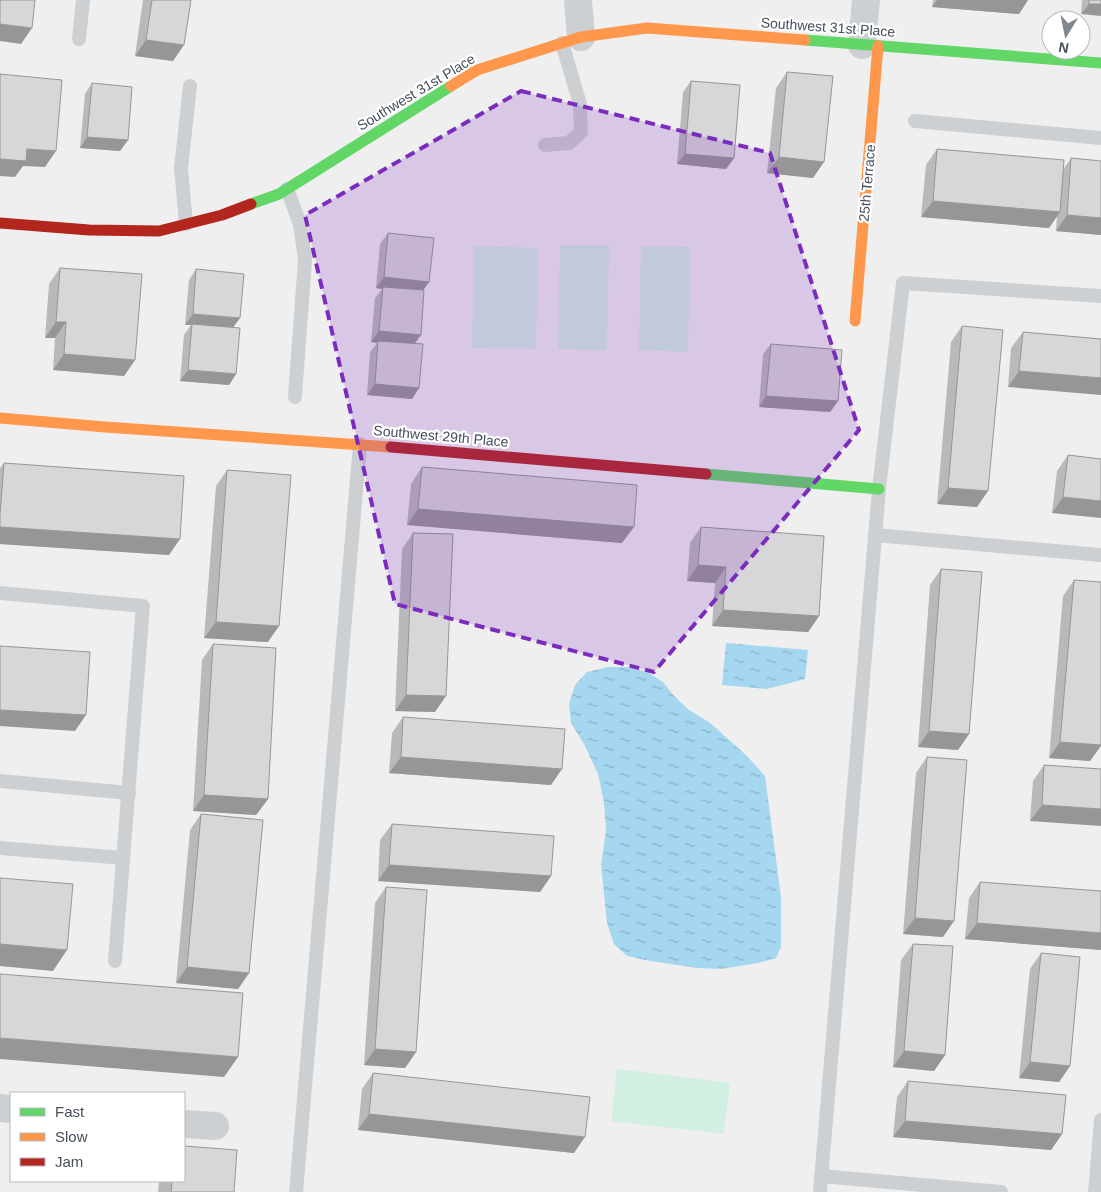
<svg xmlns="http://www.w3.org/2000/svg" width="1101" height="1192" font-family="Helvetica,sans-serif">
	<defs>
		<pattern id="water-ripples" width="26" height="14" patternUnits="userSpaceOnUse" patternTransform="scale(1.25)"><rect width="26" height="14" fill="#a5d7f0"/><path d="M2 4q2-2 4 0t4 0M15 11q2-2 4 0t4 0" fill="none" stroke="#88b1c6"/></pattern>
	</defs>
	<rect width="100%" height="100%" fill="#f0efef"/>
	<path fill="#d2f0e1" d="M 560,245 L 609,245 L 607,350 L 558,349 Z
		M 474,246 L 538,248 L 536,349 L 472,348 Z
		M 641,246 L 690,247 L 688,352 L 639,350 Z
		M 617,1069 L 730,1083 L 724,1134 L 611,1121 Z"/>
	<path fill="url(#water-ripples)" d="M 726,643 L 808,650 L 805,679 L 767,689 L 722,685 Z
		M 608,667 L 628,667 L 647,672 L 663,682 L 674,696 L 689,710 L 709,722 L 747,756 L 765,776 L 781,897 L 781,947 L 776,958 L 758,963 L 721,969 L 698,968 L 650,961 L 627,956 L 614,944 L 607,923 L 601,865 L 606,831 L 604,803 L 598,774 L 584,744 L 571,723 L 569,704 L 575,685 L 587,672 Z"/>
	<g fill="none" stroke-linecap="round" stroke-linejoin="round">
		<path stroke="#cdd0d3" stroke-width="14" d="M 79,39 L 83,0
			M 915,121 L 1101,138
			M 545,145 L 569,143 L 581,132 L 580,104 L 562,43
			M 287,189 L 300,224 L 305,259 L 295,397
			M 186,224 L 181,168 L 190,86
			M 875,535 L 1101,555
			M 0,593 L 143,606 L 115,961
			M 0,781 L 129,793
			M 0,848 L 123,858
			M 821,1176 L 1001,1192
			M 296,1192 L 360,444
			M 820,1192 L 879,489 L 903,283 L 1101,296
			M 1095,1192 L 1101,1120"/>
		<path stroke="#cdd0d3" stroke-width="28" d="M 578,0 L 581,37
			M 862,45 L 866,0
			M 0,1108 L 11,1109
			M 184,1124 L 215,1126"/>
		<path stroke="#63d668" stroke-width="11" d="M 805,40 L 1101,63
			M 251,204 L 279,194 L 451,86
			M 706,474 L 879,489"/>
		<path stroke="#ff974d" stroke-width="11" d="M 451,86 L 477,70 L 581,37 L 647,28 L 805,40
			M 855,321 L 878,46
			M 0,418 L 105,427 L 391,447"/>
		<path stroke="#b3261e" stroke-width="11" d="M 0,223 L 89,230 L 159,231 L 222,215 L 251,204
			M 391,447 L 706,474"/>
	</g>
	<path fill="#b9b9bb" d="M 143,0 L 191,0 L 173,61 L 135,56 Z
		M 933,0 L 1028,0 L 1019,14 L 932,7 Z
		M 1082,0 L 1101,0 L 1081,14 Z
		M 787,72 L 813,178 L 767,173 L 776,88 Z
		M 691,81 L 734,158 L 726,169 L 677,164 L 683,92 Z
		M 92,83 L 128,140 L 120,151 L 80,148 L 85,94 Z
		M 937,149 L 1063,170 L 1071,158 L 1101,235 L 1056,231 L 1057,216 L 1049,228 L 921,217 L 926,165 Z
		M 388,233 L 429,282 L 423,290 L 421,335 L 414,343 L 419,388 L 412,399 L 367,395 L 370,352 L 377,343 L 371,342 L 375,298 L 382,289 L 376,288 L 380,244 Z
		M 60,268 L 135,360 L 124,376 L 53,370 L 55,338 L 45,338 L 49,284 Z
		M 196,269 L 233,327 L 236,374 L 229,385 L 180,381 L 184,335 L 191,325 L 185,325 L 189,280 Z
		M 962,326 L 977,507 L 937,504 L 951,342 Z
		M 1023,332 L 1101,339 L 1008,387 L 1011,348 Z
		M 771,344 L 838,401 L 830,412 L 759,407 L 763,354 Z
		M 1068,455 L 1101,459 L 1052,513 L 1057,471 Z
		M 4,463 L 169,555 L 0,544 L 0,468 Z
		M 422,467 L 622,543 L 407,525 L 411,484 Z
		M 227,470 L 268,642 L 204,638 L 216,486 Z
		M 701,527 L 819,616 L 808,632 L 712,626 L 715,583 L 687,581 L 690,543 Z
		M 413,533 L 435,712 L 395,711 L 402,549 Z
		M 941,569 L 969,734 L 958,750 L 918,747 L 930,585 Z
		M 1074,580 L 1090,761 L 1049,758 L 1063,596 Z
		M 213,644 L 268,799 L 256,815 L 193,811 L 202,660 Z
		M 403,717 L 551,785 L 389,773 L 392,733 Z
		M 927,757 L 943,937 L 903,934 L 916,773 Z
		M 1044,765 L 1101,769 L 1030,821 L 1033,781 Z
		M 201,814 L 249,973 L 238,989 L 176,983 L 190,830 Z
		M 392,824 L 551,876 L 540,892 L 378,881 L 380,840 Z
		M 980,882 L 1101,891 L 1101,950 L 965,939 L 969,898 Z
		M 386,887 L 416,1052 L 405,1068 L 364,1065 L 375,903 Z
		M 913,944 L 945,1055 L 934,1071 L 893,1067 L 901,960 Z
		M 1041,953 L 1070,1066 L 1059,1082 L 1019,1078 L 1030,969 Z
		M 373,1073 L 574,1153 L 358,1130 L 362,1089 Z
		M 908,1081 L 1062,1134 L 1051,1150 L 893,1137 L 897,1097 Z
		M 159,1181 L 184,1181 L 234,1192 L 158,1192 Z"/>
	<path fill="#969698" d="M 937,0 L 1028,0 L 1019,14 L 932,7 Z
		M 1089,4 L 1101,4 L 1101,16 L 1081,14 Z
		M 0,24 L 32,28 L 21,44 L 0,41 Z
		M 146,40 L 184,45 L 173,61 L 135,56 Z
		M 87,137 L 128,140 L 120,151 L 80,148 Z
		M 27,149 L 56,151 L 45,167 L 23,166 L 15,177 L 0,176 L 0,159 Z
		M 685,154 L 734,158 L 726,169 L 677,164 Z
		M 779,157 L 824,162 L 813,178 L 767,173 Z
		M 933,201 L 1060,212 L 1049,228 L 921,217 Z
		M 1067,215 L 1101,218 L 1101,235 L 1056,231 Z
		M 384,277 L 429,282 L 421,293 L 383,287 L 382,289 L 376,288 Z
		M 193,314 L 240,318 L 232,329 L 192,324 L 191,325 L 185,325 Z
		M 56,322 L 66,322 L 55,338 L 45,338 Z
		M 379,331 L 421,335 L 413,346 L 378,341 L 377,343 L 371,342 Z
		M 64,354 L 135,360 L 124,376 L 53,370 Z
		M 188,370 L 236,374 L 229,385 L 180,381 Z
		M 1019,371 L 1101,378 L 1101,395 L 1008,387 Z
		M 375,384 L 419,388 L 412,399 L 367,395 Z
		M 766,396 L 838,401 L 830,412 L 759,407 Z
		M 948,488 L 988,491 L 977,507 L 937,504 Z
		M 1063,497 L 1101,501 L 1101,518 L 1052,513 Z
		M 418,509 L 634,527 L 622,543 L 407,525 Z
		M 0,527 L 180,539 L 169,555 L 0,544 Z
		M 698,565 L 726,567 L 715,583 L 687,581 Z
		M 723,610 L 819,616 L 808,632 L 712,626 Z
		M 216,622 L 279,626 L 268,642 L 204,638 Z
		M 406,695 L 446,696 L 435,712 L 395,711 Z
		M 0,710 L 86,715 L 75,731 L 0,726 Z
		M 929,731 L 969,734 L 958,750 L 918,747 Z
		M 1060,742 L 1101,745 L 1101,746 L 1090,761 L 1049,758 Z
		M 401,757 L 562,769 L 551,785 L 389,773 Z
		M 204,795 L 268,799 L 256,815 L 193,811 Z
		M 1042,805 L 1101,809 L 1101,826 L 1030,821 Z
		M 389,865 L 551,876 L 540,892 L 378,881 Z
		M 915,918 L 954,921 L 943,937 L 903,934 Z
		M 977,923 L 1101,933 L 1101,950 L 965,939 Z
		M 0,944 L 67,950 L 53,971 L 0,966 Z
		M 187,967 L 249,973 L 238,989 L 176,983 Z
		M 0,1038 L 238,1057 L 224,1077 L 0,1059 Z
		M 375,1049 L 416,1052 L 405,1068 L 364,1065 Z
		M 904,1051 L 945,1055 L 934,1071 L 893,1067 Z
		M 1030,1062 L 1070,1066 L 1059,1082 L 1019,1078 Z
		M 369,1114 L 585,1137 L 574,1153 L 358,1130 Z
		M 905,1121 L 1062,1134 L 1051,1150 L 893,1137 Z"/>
	<path fill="#d7d7d9" stroke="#969698" d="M 0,0 L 35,0 L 32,28 L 0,24 Z
		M 152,0 L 191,0 L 184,45 L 146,40 Z
		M 1089,0 L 1101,0 L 1101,4 L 1089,4 Z
		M 787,72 L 833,76 L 824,162 L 779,157 Z
		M 0,74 L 62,80 L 56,151 L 27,149 L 26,161 L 0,159 Z
		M 691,81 L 740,85 L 734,158 L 685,154 Z
		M 92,83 L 132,87 L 128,140 L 87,137 Z
		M 937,149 L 1064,160 L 1060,212 L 933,201 Z
		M 1071,158 L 1101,161 L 1101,218 L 1067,215 Z
		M 388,233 L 434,238 L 429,282 L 384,277 Z
		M 60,268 L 142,274 L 135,360 L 64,354 L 66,322 L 56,322 Z
		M 196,269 L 244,274 L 240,318 L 193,314 Z
		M 383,287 L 424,290 L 421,335 L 379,331 Z
		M 192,324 L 240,328 L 236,374 L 188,370 Z
		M 962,326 L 1003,330 L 988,491 L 948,488 Z
		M 1023,332 L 1101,339 L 1101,378 L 1019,371 Z
		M 378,341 L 423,344 L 419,388 L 375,384 Z
		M 771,344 L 842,350 L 838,401 L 766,396 Z
		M 1068,455 L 1101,459 L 1101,501 L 1063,497 Z
		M 4,463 L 184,476 L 180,539 L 0,527 L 0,515 Z
		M 422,467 L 637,485 L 634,527 L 418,509 Z
		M 227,470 L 291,475 L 279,626 L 216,622 Z
		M 701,527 L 824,536 L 819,616 L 723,610 L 726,567 L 698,565 Z
		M 413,533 L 453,534 L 446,696 L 406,695 Z
		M 941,569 L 982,572 L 969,734 L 929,731 Z
		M 1074,580 L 1101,582 L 1101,745 L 1060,742 Z
		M 213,644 L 276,648 L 268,799 L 204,795 Z
		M 0,646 L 90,652 L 86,715 L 0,710 Z
		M 403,717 L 565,729 L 562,769 L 401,757 Z
		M 927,757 L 967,760 L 954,921 L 915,918 Z
		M 1044,765 L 1101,769 L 1101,809 L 1042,805 Z
		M 201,814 L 263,820 L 249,973 L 187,967 Z
		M 392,824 L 554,836 L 551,876 L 389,865 Z
		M 0,878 L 73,884 L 67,950 L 0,944 Z
		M 980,882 L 1101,891 L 1101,933 L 977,923 Z
		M 386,887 L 427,890 L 416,1052 L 375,1049 Z
		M 913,944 L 953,946 L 945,1055 L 904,1051 Z
		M 1041,953 L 1080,957 L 1070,1066 L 1030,1062 Z
		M 0,974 L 243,993 L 238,1057 L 0,1038 Z
		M 373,1073 L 590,1097 L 585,1137 L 369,1114 Z
		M 908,1081 L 1066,1095 L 1062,1134 L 905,1121 Z
		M 184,1146 L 237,1150 L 234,1192 L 171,1192 L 172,1181 L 184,1181 Z"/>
	<path fill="#7b2cbf" fill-opacity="0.2" stroke="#7b2cbf" stroke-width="4" stroke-dasharray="10 6" stroke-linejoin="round" d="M 521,91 L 770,153 L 859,430 L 654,672 L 395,604 L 305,215 Z"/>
	<g text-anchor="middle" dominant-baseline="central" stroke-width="4.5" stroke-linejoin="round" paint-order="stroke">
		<g font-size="14" fill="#454f5d" stroke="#fff">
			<text transform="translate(828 27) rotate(4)">Southwest 31st Place</text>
			<text transform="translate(416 92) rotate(-31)">Southwest 31st Place</text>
			<text transform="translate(867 183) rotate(-85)">25th Terrace</text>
			<text transform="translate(441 436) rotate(5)">Southwest 29th Place</text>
		</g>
	</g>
	<rect x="10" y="1092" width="175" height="90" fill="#ffffff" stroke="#b5b9be"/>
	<rect x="20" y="1108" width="25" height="8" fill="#63d668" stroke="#b5b9be"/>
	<text x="55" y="1117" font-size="15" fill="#454f5d">Fast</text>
	<rect x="20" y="1133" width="25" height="8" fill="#ff974d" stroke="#b5b9be"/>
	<text x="55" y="1142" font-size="15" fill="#454f5d">Slow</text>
	<rect x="20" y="1158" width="25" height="8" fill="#b3261e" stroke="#b5b9be"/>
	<text x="55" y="1167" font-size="15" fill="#454f5d">Jam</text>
	<g transform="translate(1066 35) rotate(190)"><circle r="24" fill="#ffffff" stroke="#b5b9be"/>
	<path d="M0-4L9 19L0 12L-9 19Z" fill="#818790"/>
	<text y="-8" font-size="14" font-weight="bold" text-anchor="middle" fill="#454f5d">N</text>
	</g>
</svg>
